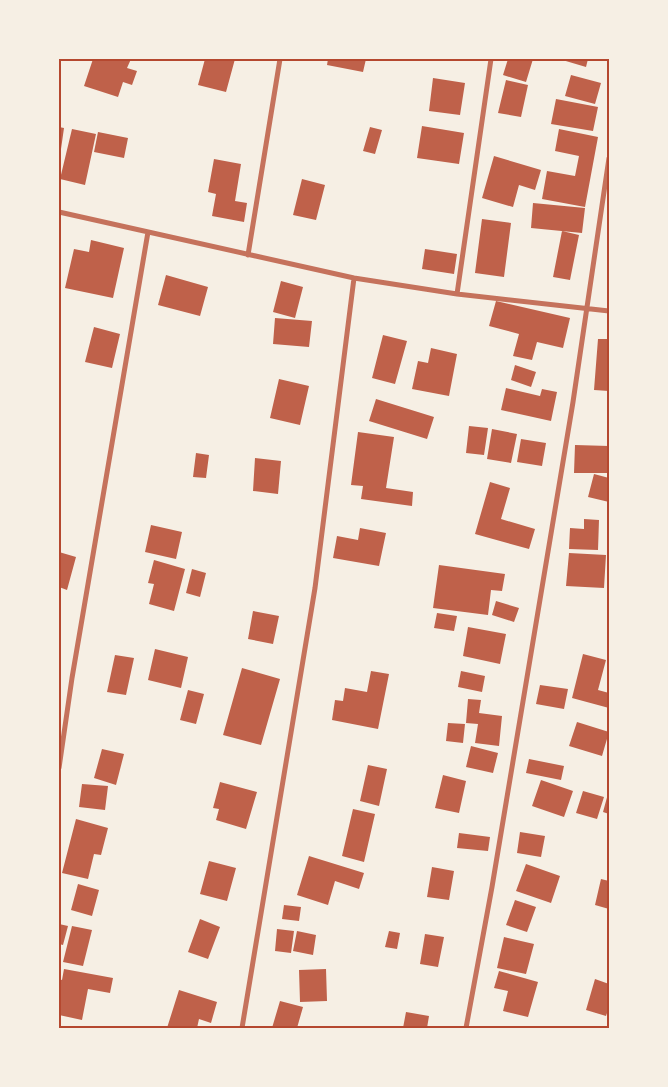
<svg xmlns="http://www.w3.org/2000/svg" width="668" height="1087" font-family="'Golos Text',sans-serif">
	<rect width="100%" height="100%" fill="#f6efe4"/>
	<path fill="#bf614a" d="M 93,59 L 131,59 L 127,68 L 137,71 L 132,85 L 123,82 L 118,97 L 84,86 Z
		M 205,59 L 235,59 L 226,92 L 198,85 Z
		M 328,59 L 366,59 L 363,72 L 327,65 Z
		M 508,59 L 533,59 L 526,82 L 503,75 Z
		M 559,59 L 588,59 L 586,67 Z
		M 571,75 L 601,83 L 595,104 L 565,96 Z
		M 433,78 L 465,83 L 460,115 L 429,111 Z
		M 506,80 L 528,85 L 521,117 L 498,113 Z
		M 556,99 L 598,107 L 593,131 L 551,124 Z
		M 422,126 L 464,133 L 459,164 L 417,158 Z
		M 59,127 L 64,128 L 60,156 L 59,156 Z
		M 370,127 L 382,130 L 375,154 L 363,151 Z
		M 72,129 L 96,134 L 85,185 L 60,179 Z
		M 559,129 L 598,137 L 585,207 L 542,199 L 547,171 L 575,176 L 579,156 L 555,151 Z
		M 98,132 L 128,138 L 124,158 L 94,152 Z
		M 494,156 L 541,170 L 535,190 L 519,185 L 513,207 L 482,198 Z
		M 214,159 L 241,164 L 235,201 L 247,203 L 244,222 L 212,216 L 216,194 L 208,192 Z
		M 302,179 L 325,185 L 316,220 L 293,215 Z
		M 533,203 L 585,208 L 582,233 L 531,228 Z
		M 482,219 L 511,223 L 504,277 L 475,273 Z
		M 562,231 L 579,235 L 570,280 L 553,277 Z
		M 91,240 L 124,248 L 113,298 L 65,288 L 74,249 L 89,252 Z
		M 425,249 L 457,254 L 454,274 L 422,269 Z
		M 166,275 L 208,287 L 200,316 L 158,305 Z
		M 281,281 L 303,287 L 295,318 L 273,312 Z
		M 496,301 L 570,318 L 563,348 L 537,342 L 532,360 L 513,356 L 519,334 L 489,326 Z
		M 275,318 L 312,321 L 309,347 L 273,344 Z
		M 94,327 L 120,334 L 112,368 L 85,362 Z
		M 383,335 L 407,341 L 395,384 L 372,378 Z
		M 598,339 L 609,339 L 609,391 L 594,390 Z
		M 431,348 L 457,354 L 449,396 L 412,389 L 418,361 L 428,363 Z
		M 515,365 L 536,372 L 531,387 L 511,380 Z
		M 279,379 L 309,386 L 300,425 L 270,418 Z
		M 506,388 L 540,396 L 542,389 L 557,392 L 551,421 L 501,410 Z
		M 376,399 L 434,417 L 427,439 L 369,421 Z
		M 469,426 L 488,428 L 484,455 L 466,453 Z
		M 492,429 L 517,434 L 511,463 L 487,459 Z
		M 358,432 L 394,437 L 386,488 L 413,492 L 412,506 L 361,499 L 363,486 L 351,485 Z
		M 521,439 L 546,443 L 542,466 L 517,462 Z
		M 575,445 L 609,446 L 609,473 L 574,473 Z
		M 196,453 L 209,455 L 206,478 L 193,477 Z
		M 255,458 L 281,461 L 278,494 L 253,491 Z
		M 594,474 L 609,478 L 609,502 L 588,497 Z
		M 490,482 L 510,488 L 501,519 L 535,529 L 529,549 L 475,534 Z
		M 584,519 L 599,520 L 598,550 L 569,549 L 570,528 L 584,529 Z
		M 151,525 L 182,532 L 176,559 L 145,552 Z
		M 360,528 L 386,533 L 379,566 L 333,558 L 337,536 L 358,540 Z
		M 59,552 L 76,557 L 67,590 L 59,587 Z
		M 569,553 L 606,555 L 604,588 L 566,586 Z
		M 154,560 L 185,569 L 174,611 L 149,604 L 154,584 L 148,583 Z
		M 439,565 L 505,574 L 502,591 L 491,590 L 488,615 L 433,608 Z
		M 192,569 L 206,573 L 200,597 L 186,593 Z
		M 496,601 L 519,608 L 514,622 L 492,615 Z
		M 253,611 L 279,616 L 273,644 L 248,639 Z
		M 437,613 L 457,616 L 454,631 L 434,628 Z
		M 468,627 L 506,634 L 500,664 L 463,656 Z
		M 155,649 L 188,657 L 181,688 L 148,680 Z
		M 583,654 L 606,660 L 598,690 L 609,693 L 609,708 L 572,698 Z
		M 115,655 L 134,658 L 126,695 L 107,692 Z
		M 242,668 L 280,679 L 261,745 L 223,735 Z
		M 371,671 L 389,674 L 378,729 L 332,720 L 335,700 L 343,701 L 345,688 L 367,692 Z
		M 461,671 L 485,676 L 482,692 L 458,687 Z
		M 540,685 L 568,689 L 564,709 L 536,704 Z
		M 188,690 L 204,694 L 196,724 L 180,720 Z
		M 468,699 L 481,700 L 479,713 L 502,716 L 499,746 L 475,743 L 478,724 L 466,723 Z
		M 577,722 L 609,732 L 602,756 L 569,746 Z
		M 448,723 L 465,724 L 463,743 L 446,741 Z
		M 471,746 L 498,753 L 493,773 L 466,767 Z
		M 102,749 L 124,754 L 116,785 L 94,778 Z
		M 529,759 L 564,766 L 561,780 L 526,773 Z
		M 368,765 L 387,769 L 379,806 L 360,801 Z
		M 443,775 L 466,781 L 459,813 L 435,808 Z
		M 541,780 L 573,791 L 564,817 L 532,806 Z
		M 220,782 L 257,792 L 246,829 L 216,820 L 219,809 L 213,808 Z
		M 82,784 L 108,786 L 105,810 L 79,807 Z
		M 609,790 L 609,814 L 603,812 Z
		M 583,791 L 604,797 L 597,819 L 576,813 Z
		M 353,809 L 375,814 L 364,862 L 342,856 Z
		M 76,819 L 108,828 L 101,855 L 94,854 L 88,879 L 62,873 Z
		M 520,832 L 545,836 L 541,857 L 517,853 Z
		M 459,833 L 490,837 L 488,851 L 457,848 Z
		M 309,856 L 364,873 L 359,889 L 335,881 L 328,905 L 297,895 Z
		M 209,861 L 236,868 L 227,901 L 200,894 Z
		M 526,864 L 560,876 L 551,903 L 516,891 Z
		M 432,867 L 454,871 L 449,900 L 427,897 Z
		M 601,879 L 609,881 L 609,909 L 595,905 Z
		M 78,884 L 99,890 L 92,916 L 71,910 Z
		M 515,900 L 536,907 L 527,932 L 506,925 Z
		M 284,905 L 301,907 L 299,921 L 282,919 Z
		M 200,919 L 220,927 L 208,959 L 188,952 Z
		M 59,924 L 68,926 L 63,945 L 59,944 Z
		M 72,926 L 92,930 L 83,966 L 63,962 Z
		M 277,929 L 294,931 L 291,953 L 275,951 Z
		M 297,931 L 316,935 L 313,955 L 293,951 Z
		M 389,931 L 400,933 L 397,949 L 385,947 Z
		M 425,934 L 444,937 L 438,967 L 420,964 Z
		M 504,937 L 534,944 L 526,974 L 497,968 Z
		M 64,969 L 113,978 L 110,993 L 88,989 L 82,1020 L 59,1015 L 59,979 L 62,980 Z
		M 326,969 L 327,1001 L 300,1002 L 299,970 Z
		M 499,971 L 538,982 L 528,1017 L 503,1011 L 508,991 L 494,988 Z
		M 595,979 L 609,984 L 609,1007 L 606,1016 L 586,1010 Z
		M 179,990 L 217,1002 L 211,1023 L 199,1019 L 197,1028 L 167,1028 Z
		M 280,1001 L 303,1007 L 297,1028 L 272,1028 Z
		M 406,1012 L 429,1016 L 427,1028 L 403,1028 Z"/>
	<g fill="none" stroke-linecap="round" stroke-linejoin="round">
		<path stroke="#c5725c" stroke-width="5" d="M 59,212 L 354,278 L 457,294 L 609,311
			M 248,255 L 280,59
			M 457,294 L 491,59
			M 59,768 L 72,678 L 148,232
			M 242,1028 L 315,588 L 354,278
			M 466,1028 L 492,887 L 573,402 L 609,158"/>
	</g>
	<rect width="668" height="1087" fill="none" stroke="#f6efe4" stroke-width="120"/>
	<rect x="60" y="60" width="548" height="967" fill="none" stroke="#b5482f" stroke-width="2"/>
</svg>
